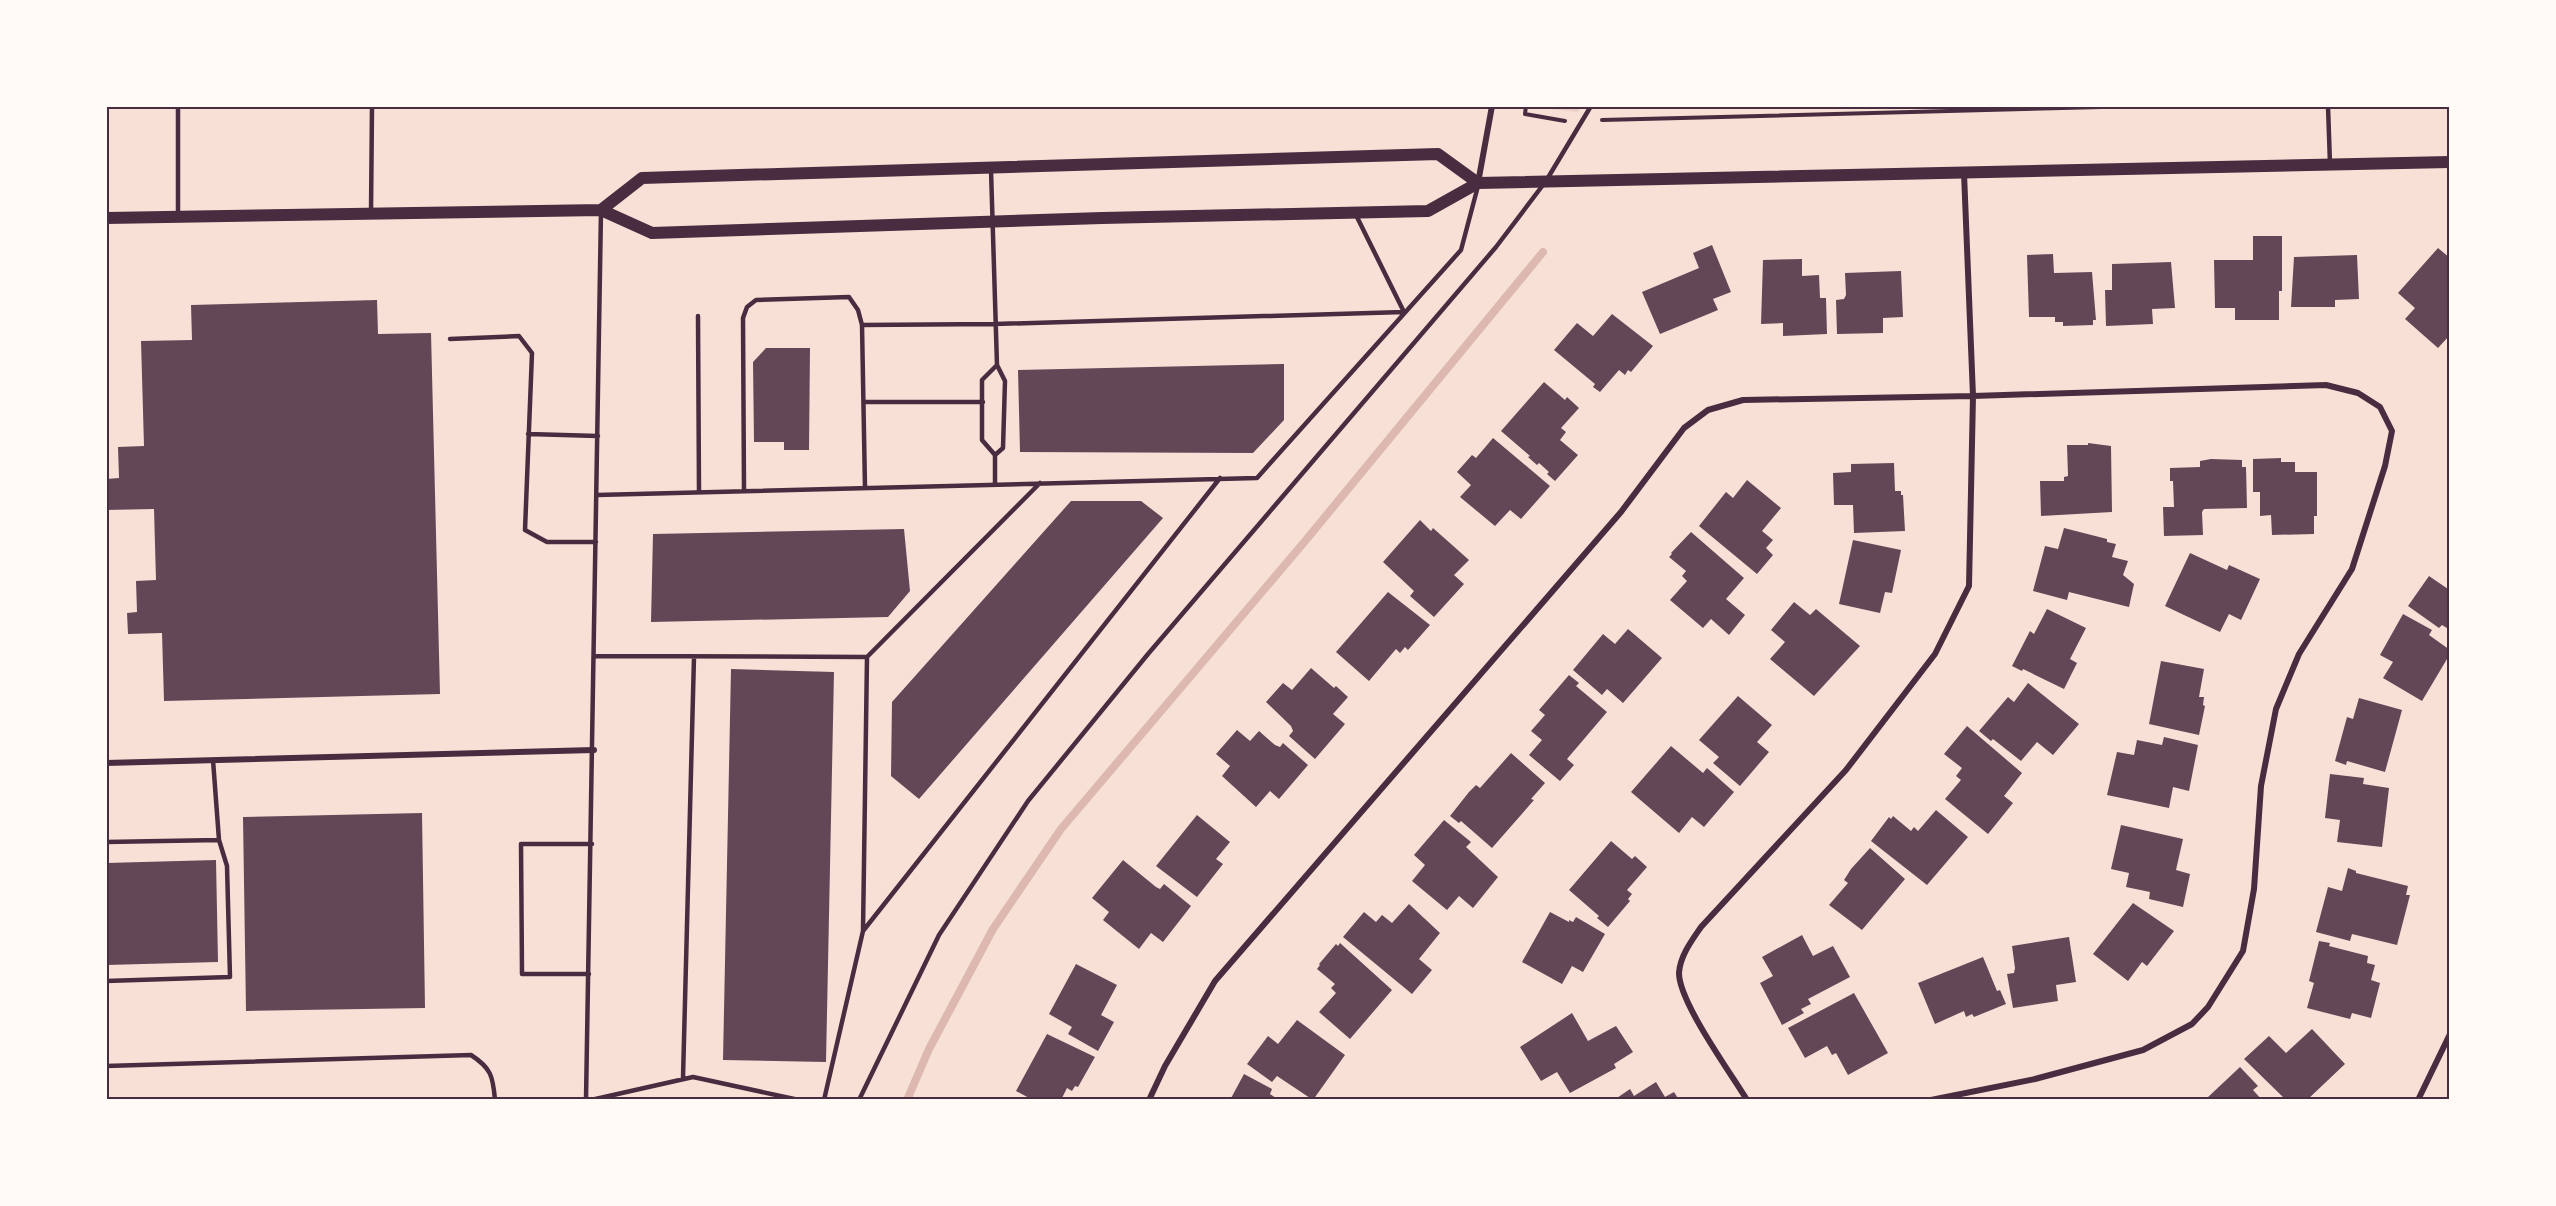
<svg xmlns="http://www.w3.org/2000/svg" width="2556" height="1206" font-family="'Roboto Condensed',sans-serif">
	<rect width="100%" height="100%" fill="#f7e1d7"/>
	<path fill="#ebcfc5" d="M 1529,107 L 1580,106 L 1580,107 L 1578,112 Z"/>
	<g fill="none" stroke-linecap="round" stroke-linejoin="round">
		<path stroke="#dcb8b0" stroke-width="8" d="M 907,1100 L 929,1049 L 993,929 L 1061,829 L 1306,540 L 1543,252"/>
	</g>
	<path fill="#644757" d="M 2253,236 L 2282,236 L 2282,291 L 2279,291 L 2279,320 L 2235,320 L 2235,308 L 2215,308 L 2214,260 L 2253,260 Z
		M 1712,245 L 1731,292 L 1713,299 L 1718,310 L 1660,334 L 1642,292 L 1699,268 L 1693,253 Z
		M 2438,248 L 2450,258 L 2450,335 L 2438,348 L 2405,319 L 2415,308 L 2398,293 Z
		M 2053,254 L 2054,273 L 2092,272 L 2096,320 L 2093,320 L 2093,325 L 2063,326 L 2063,322 L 2055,322 L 2055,317 L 2029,317 L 2027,255 Z
		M 2357,255 L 2359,299 L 2335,300 L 2335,307 L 2291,307 L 2294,257 Z
		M 1802,259 L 1802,276 L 1819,275 L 1820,298 L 1826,298 L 1827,334 L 1783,336 L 1783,323 L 1761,324 L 1763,260 Z
		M 2171,262 L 2175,308 L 2152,309 L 2153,324 L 2106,326 L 2105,290 L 2112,290 L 2112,264 Z
		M 1901,271 L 1903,317 L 1883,318 L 1883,333 L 1837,334 L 1836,300 L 1844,299 L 1846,295 L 1845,273 Z
		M 377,300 L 378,334 L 431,333 L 440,694 L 164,701 L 162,633 L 128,634 L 127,613 L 137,612 L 136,581 L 156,580 L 154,509 L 106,510 L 106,479 L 119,478 L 118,447 L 144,446 L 141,341 L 192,340 L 191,305 Z
		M 1612,314 L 1653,346 L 1631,372 L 1628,370 L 1625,375 L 1619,370 L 1600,392 L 1593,387 L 1595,384 L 1554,350 L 1577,323 L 1593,336 Z
		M 766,348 L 810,348 L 809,450 L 784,450 L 784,442 L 754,442 L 753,362 Z
		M 1284,364 L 1284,420 L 1253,453 L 1020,452 L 1018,370 Z
		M 1544,382 L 1565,400 L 1567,397 L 1579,408 L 1561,428 L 1566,432 L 1560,440 L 1578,455 L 1555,481 L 1547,474 L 1549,472 L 1539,463 L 1537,465 L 1528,457 L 1530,456 L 1501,431 Z
		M 1493,438 L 1550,486 L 1521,519 L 1510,510 L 1495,526 L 1460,497 L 1471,485 L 1457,472 L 1472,455 L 1476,458 Z
		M 2088,443 L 2111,446 L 2112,512 L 2041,516 L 2040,481 L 2064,481 L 2064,477 L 2068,476 L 2067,445 L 2088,445 Z
		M 2281,458 L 2281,462 L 2295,462 L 2295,472 L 2317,472 L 2317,516 L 2314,516 L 2314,534 L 2272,535 L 2271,515 L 2260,516 L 2260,492 L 2253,492 L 2253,459 Z
		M 2211,459 L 2242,460 L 2242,467 L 2246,467 L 2247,508 L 2204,509 L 2202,512 L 2203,535 L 2164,536 L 2163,507 L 2174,507 L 2173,481 L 2170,481 L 2170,468 L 2200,467 L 2200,461 Z
		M 1894,463 L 1895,491 L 1901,491 L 1901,495 L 1903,495 L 1905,531 L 1854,533 L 1853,505 L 1834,505 L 1833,473 L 1851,472 L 1851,464 Z
		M 1747,480 L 1781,508 L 1762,531 L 1773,540 L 1766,548 L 1773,555 L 1757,574 L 1699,526 L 1726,492 L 1733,498 Z
		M 1071,501 L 1141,501 L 1163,518 L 919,799 L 891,776 L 892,702 Z
		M 1420,520 L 1431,531 L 1433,528 L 1469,560 L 1454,575 L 1464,584 L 1434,617 L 1410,596 L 1414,591 L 1383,562 Z
		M 2064,528 L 2107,539 L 2107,542 L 2116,544 L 2112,557 L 2128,561 L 2123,575 L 2134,584 L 2129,607 L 2069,592 L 2067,600 L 2033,591 L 2045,546 L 2058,549 Z
		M 904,529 L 910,591 L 888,617 L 651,622 L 653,534 Z
		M 1691,532 L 1744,578 L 1726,599 L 1745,615 L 1729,635 L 1711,619 L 1703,628 L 1670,600 L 1687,581 L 1682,576 L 1686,571 L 1669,557 L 1672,554 L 1671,553 Z
		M 1853,540 L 1901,550 L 1892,593 L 1885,592 L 1880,613 L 1839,604 Z
		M 2190,553 L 2227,570 L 2229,565 L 2260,579 L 2241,620 L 2229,614 L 2220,632 L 2165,606 Z
		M 2429,576 L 2448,589 L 2450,587 L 2450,630 L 2442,625 L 2439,628 L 2408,606 Z
		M 1388,592 L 1430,625 L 1408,650 L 1405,647 L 1400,653 L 1396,649 L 1369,681 L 1336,652 Z
		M 1794,602 L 1810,615 L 1816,609 L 1860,646 L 1814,696 L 1770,659 L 1785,642 L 1771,630 Z
		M 2047,609 L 2086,628 L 2070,659 L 2077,663 L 2064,689 L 2023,669 L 2022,671 L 2012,666 L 2030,631 L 2034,634 Z
		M 2403,614 L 2432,630 L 2429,635 L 2450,650 L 2450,654 L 2422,701 L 2383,678 L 2393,662 L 2380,655 Z
		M 1628,629 L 1662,658 L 1623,703 L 1607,689 L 1602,695 L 1573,670 L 1603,634 L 1615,644 Z
		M 2161,661 L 2204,669 L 2199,697 L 2204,697 L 2203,705 L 2205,706 L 2199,735 L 2149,724 Z
		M 1311,668 L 1334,688 L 1336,686 L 1348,697 L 1333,714 L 1345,724 L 1315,759 L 1289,736 L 1293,731 L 1291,726 L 1266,702 L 1283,683 L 1292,690 Z
		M 731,669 L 834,672 L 826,1062 L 723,1060 Z
		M 1569,675 L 1579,683 L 1576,686 L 1607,712 L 1567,759 L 1574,765 L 1560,781 L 1529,755 L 1542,740 L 1531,731 L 1545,715 L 1539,710 Z
		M 2028,683 L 2079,724 L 2053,755 L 2037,742 L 2021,761 L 1993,739 L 1991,741 L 1979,731 L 2008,697 L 2014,702 Z
		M 1738,696 L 1772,725 L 1757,742 L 1769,752 L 1740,786 L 1713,763 L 1719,757 L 1699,740 Z
		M 2359,698 L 2402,710 L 2385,772 L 2347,761 L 2346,765 L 2335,761 L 2347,717 L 2353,719 Z
		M 1967,726 L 2022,773 L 2004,796 L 2013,803 L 1988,834 L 1945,799 L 1961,780 L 1956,776 L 1962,768 L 1944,754 Z
		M 1237,730 L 1250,741 L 1259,731 L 1275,745 L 1280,747 L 1283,743 L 1308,765 L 1279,799 L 1270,791 L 1256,807 L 1222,776 L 1230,766 L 1216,754 Z
		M 2164,737 L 2198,745 L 2189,791 L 2173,787 L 2169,808 L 2107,795 L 2117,752 L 2134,755 L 2137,740 L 2162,745 Z
		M 1671,746 L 1703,773 L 1707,768 L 1734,792 L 1704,827 L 1692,817 L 1679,833 L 1631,792 Z
		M 1511,753 L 1545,783 L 1531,799 L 1534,800 L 1492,848 L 1461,821 L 1459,823 L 1450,816 L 1469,792 L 1476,785 L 1480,788 Z
		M 2330,774 L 2364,778 L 2363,784 L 2389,788 L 2382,847 L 2337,842 L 2340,820 L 2325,818 Z
		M 1936,810 L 1968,837 L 1927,885 L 1871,841 L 1889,817 L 1891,819 L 1893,816 L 1911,831 L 1914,827 L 1918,831 Z
		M 422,813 L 425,1008 L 246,1011 L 243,817 Z
		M 1197,815 L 1230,842 L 1216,859 L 1223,864 L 1197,897 L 1156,866 Z
		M 1444,820 L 1471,842 L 1466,847 L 1498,877 L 1473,908 L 1459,896 L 1447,910 L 1412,881 L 1425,865 L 1414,855 Z
		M 2121,825 L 2183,839 L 2176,870 L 2190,874 L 2183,907 L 2149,899 L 2150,892 L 2126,887 L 2129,873 L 2111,869 Z
		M 1611,841 L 1632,859 L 1635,856 L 1647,867 L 1627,890 L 1632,894 L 1628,899 L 1630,901 L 1608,927 L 1597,918 L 1599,916 L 1569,890 Z
		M 1870,848 L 1905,879 L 1862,930 L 1829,905 L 1848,883 L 1844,880 L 1851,869 Z
		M 216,860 L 218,962 L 106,965 L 106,863 Z
		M 1123,860 L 1156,887 L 1160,889 L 1164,884 L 1191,906 L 1163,942 L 1151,933 L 1139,949 L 1103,920 L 1109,912 L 1092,898 Z
		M 2348,868 L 2356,871 L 2356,873 L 2408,886 L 2406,895 L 2410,895 L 2397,945 L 2352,934 L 2350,941 L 2316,932 L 2328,887 L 2342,891 Z
		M 2133,903 L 2174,931 L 2147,966 L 2142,962 L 2128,981 L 2093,954 Z
		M 1409,904 L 1440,933 L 1419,959 L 1432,970 L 1412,994 L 1343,937 L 1364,912 L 1376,922 L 1382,915 L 1392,923 Z
		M 1550,912 L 1569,922 L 1569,920 L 1573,922 L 1576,917 L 1605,934 L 1583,972 L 1572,966 L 1562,984 L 1522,962 Z
		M 1802,935 L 1813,956 L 1833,946 L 1850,977 L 1808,999 L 1811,1004 L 1801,1009 L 1804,1013 L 1782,1025 L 1760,983 L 1773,976 L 1762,957 Z
		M 2069,937 L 2076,982 L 2056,985 L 2058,1001 L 2013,1008 L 2007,974 L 2014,973 L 2015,968 L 2012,946 Z
		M 2319,941 L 2330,943 L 2329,946 L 2368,956 L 2367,963 L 2375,965 L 2371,980 L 2380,983 L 2371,1018 L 2352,1013 L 2350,1019 L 2307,1008 L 2314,983 L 2309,981 Z
		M 1340,943 L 1392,990 L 1350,1039 L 1319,1012 L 1336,993 L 1331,988 L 1335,984 L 1317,969 L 1320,965 L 1319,964 L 1336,944 L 1338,946 Z
		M 1983,957 L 1997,991 L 2000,990 L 2006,1004 L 1974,1017 L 1972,1014 L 1966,1017 L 1964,1011 L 1935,1024 L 1918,983 Z
		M 1076,964 L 1117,985 L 1101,1015 L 1114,1022 L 1098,1051 L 1068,1034 L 1072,1027 L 1049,1014 Z
		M 1854,993 L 1888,1053 L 1848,1075 L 1836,1053 L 1832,1055 L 1827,1046 L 1805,1058 L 1788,1028 Z
		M 1572,1013 L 1588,1041 L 1616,1026 L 1633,1052 L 1614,1064 L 1616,1068 L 1570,1093 L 1557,1072 L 1541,1081 L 1520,1047 Z
		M 1297,1020 L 1345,1055 L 1313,1100 L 1277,1076 L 1272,1082 L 1247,1064 L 1268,1036 L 1278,1044 Z
		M 2312,1029 L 2345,1064 L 2307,1100 L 2286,1100 L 2244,1059 L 2269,1036 L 2286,1053 Z
		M 1047,1034 L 1095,1057 L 1078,1087 L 1075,1086 L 1072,1091 L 1067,1088 L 1061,1100 L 1033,1100 L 1016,1091 Z
		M 2240,1067 L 2258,1086 L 2253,1090 L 2262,1100 L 2209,1100 L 2207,1098 Z
		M 1244,1074 L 1272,1089 L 1270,1094 L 1279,1100 L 1230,1100 Z
		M 1656,1082 L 1665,1097 L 1674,1092 L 1679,1100 L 1614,1100 L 1630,1089 L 1634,1096 Z"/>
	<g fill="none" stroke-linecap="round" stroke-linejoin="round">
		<path stroke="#4a2c40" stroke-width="4" d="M 1526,106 L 1525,114 L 1565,121
			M 1602,120 L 2142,106"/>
		<path stroke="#4a2c40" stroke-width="4.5" d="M 2328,106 L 2330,164
			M 991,170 L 997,365
			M 371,213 L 372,106
			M 178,215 L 178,106
			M 1356,215 L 1404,312
			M 698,316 L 699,492
			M 450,339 L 519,336 L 532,353 L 525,530 L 547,542 L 596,542
			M 864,402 L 983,402
			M 528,434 L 598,436
			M 995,485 L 995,455 L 982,440 L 982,380 L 997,365 L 1005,381 L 1003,448 L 995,455
			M 865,488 L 862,325 L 995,324 L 1404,312
			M 744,491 L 743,318 L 747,307 L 756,300 L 849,297 L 858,310 L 862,325
			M 597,495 L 1257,478 L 1461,250 L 1478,186
			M 595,656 L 867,657
			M 106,842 L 219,840
			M 863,931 L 867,657 L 1040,483
			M 589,974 L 522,974 L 521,844 L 592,844
			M 106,981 L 230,977 L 227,866 L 219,840 L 213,760
			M 106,1066 L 471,1055 C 491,1068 493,1076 495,1100
			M 683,1078 L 694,657
			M 586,1100 L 601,211
			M 591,1100 L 693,1077 L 799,1100
			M 824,1100 L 863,931 L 1220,478
			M 859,1100 L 939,935 L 1028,801 L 1148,654 L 1496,247 L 1546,181 L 1591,106"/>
		<path stroke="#4a2c40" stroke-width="6" d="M 1478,183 L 1492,106
			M 106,763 L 594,750
			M 1149,1100 L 1165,1066 L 1215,981 L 1621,512 L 1684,428 L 1708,410 L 1743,400 L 1973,396 L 2326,385 L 2358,393 L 2380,407 L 2392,431 L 2385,466 L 2352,569 L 2299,654 L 2276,709 L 2261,786 L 2254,889 L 2243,951 L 2208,1007 L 2192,1024 L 2143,1050 L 2035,1079 L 1931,1100
			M 1747,1100 C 1730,1072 1679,1002 1679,973 C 1680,956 1692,940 1701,927 L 1846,770 L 1935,654 L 1969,586 L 1973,396 L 1964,173
			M 2418,1100 L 2450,1034"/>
		<path stroke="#4a2c40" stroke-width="12" d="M 601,210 L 642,178 L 1438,154 L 1478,183
			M 106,218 L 601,210 L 652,233 L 1102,218 L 1428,211 L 1478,183 L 2450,162"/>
	</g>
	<rect width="2556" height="1206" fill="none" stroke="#fffaf5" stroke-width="216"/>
	<rect x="108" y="108" width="2340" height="990" fill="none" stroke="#4a2c40" stroke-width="2"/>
</svg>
